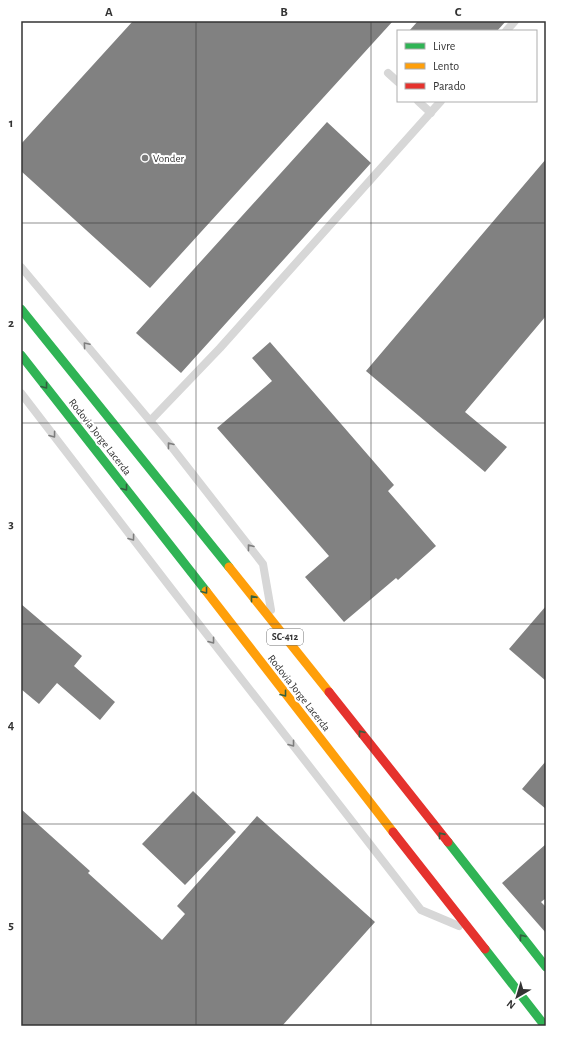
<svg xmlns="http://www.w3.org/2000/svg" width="567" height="1047" font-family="'Alegreya Sans',sans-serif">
	<rect width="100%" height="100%" fill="#fff"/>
	<path fill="#818181" d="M 133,21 L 393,21 L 150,288 L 21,171 L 21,144 Z
		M 418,21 L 506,21 L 497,31 L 409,31 Z
		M 327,122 L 371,163 L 181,373 L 136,333 Z
		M 546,159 L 546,316 L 465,412 L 507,447 L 485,472 L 366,371 Z
		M 270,342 L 394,485 L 388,491 L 436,546 L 398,580 L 396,578 L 344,622 L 305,577 L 329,556 L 217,428 L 272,381 L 252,358 Z
		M 21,604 L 82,656 L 74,666 L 115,702 L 100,720 L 57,683 L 39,704 L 21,689 Z
		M 546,606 L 546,681 L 509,649 Z
		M 546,761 L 546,809 L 522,789 Z
		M 193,791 L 236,832 L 185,885 L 142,844 Z
		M 21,809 L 90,871 L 88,873 L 162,940 L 185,914 L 177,906 L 257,816 L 375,922 L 282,1026 L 21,1026 Z
		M 546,844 L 546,898 L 541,902 L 546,907 L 546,933 L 502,883 Z"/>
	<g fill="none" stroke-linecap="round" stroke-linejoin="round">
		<path stroke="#d7d7d7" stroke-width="8" d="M 506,31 L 515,21
			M 388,73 L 398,82
			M 418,101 L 431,113
			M 21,267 L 167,441 L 263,564 L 271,610
			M 21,393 L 170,587 L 421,910 L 459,926
			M 150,421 L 220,348 L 441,101"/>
		<path stroke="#30b455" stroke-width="9" d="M 21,309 L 229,567
			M 21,355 L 206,591
			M 448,842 L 546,967
			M 485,949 L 545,1026"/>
		<path stroke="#ff9f0a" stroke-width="9" d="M 229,567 L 329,692
			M 206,591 L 393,832"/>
		<path stroke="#e5322d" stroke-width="9" d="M 329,692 L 448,842
			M 393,832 L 485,949"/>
	</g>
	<defs><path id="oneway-chevron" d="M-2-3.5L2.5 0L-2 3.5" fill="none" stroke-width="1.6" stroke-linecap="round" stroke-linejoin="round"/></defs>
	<g stroke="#7d7d7d">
		<use href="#oneway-chevron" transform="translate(86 345) rotate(-130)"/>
		<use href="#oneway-chevron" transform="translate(53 435) rotate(53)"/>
		<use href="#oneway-chevron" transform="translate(170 445) rotate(-128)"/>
		<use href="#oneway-chevron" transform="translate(132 538) rotate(53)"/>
		<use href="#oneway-chevron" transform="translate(250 547) rotate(-128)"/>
		<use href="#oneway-chevron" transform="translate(212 641) rotate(52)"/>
		<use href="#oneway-chevron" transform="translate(292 744) rotate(52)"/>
	</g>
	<g stroke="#32603f">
		<use href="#oneway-chevron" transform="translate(45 386) rotate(52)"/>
		<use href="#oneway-chevron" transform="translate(125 488) rotate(52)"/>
		<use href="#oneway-chevron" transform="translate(205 591) rotate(52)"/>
		<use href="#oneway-chevron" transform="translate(253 598) rotate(-129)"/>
		<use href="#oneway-chevron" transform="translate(284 694) rotate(52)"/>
		<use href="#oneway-chevron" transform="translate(361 733) rotate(-128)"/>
		<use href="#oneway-chevron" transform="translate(441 835) rotate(-129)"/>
		<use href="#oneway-chevron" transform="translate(522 937) rotate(-128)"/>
	</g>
	<path fill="none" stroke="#333" stroke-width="1" stroke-opacity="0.55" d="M 196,21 L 196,1026M 371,21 L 371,1026M 21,223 L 546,223M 21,423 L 546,423M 21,624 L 546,624M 21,824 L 546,824"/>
	<circle fill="#7a7a7a" stroke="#fff" stroke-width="1.5" cx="145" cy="158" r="4"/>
	<g text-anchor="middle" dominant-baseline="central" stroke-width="4" stroke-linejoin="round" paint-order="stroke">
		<rect fill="#fff" stroke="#707070" stroke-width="1" x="267" y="629" width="36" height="16" rx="3"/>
		<g font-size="10" font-weight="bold" fill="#333">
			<text x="285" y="637">SC-412</text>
		</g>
		<g font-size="11" fill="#333" stroke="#fff" text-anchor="start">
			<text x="153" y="158">Vonder</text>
		</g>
		<g font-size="11" fill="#333" stroke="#fff">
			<text transform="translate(100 437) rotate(52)">Rodovia Jorge Lacerda</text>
			<text transform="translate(299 693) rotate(52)">Rodovia Jorge Lacerda</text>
		</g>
	</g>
	<rect width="567" height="1047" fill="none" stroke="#ffffff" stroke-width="44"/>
	<rect x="397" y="30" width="140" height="72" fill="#ffffff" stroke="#adadad"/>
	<rect x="405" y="43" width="20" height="6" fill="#30b455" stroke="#adadad"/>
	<text x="433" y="50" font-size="12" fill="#333333">Livre</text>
	<rect x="405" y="63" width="20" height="6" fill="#ff9f0a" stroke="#adadad"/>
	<text x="433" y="70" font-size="12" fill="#333333">Lento</text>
	<rect x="405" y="83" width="20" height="6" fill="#e5322d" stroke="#adadad"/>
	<text x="433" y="90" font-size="12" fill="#333333">Parado</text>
	<g transform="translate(517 997) rotate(218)" stroke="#ffffff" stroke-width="3" paint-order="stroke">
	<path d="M0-3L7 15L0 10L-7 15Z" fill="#333333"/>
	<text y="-6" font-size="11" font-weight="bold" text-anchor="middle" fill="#333333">N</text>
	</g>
	<rect x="22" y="22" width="523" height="1003" fill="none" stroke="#333" stroke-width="1.5"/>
	<g font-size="13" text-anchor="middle" font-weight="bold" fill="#333">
		<text x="109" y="16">A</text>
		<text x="284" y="16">B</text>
		<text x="458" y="16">C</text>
		<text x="11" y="127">1</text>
		<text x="11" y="327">2</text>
		<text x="11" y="528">3</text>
		<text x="11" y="729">4</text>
		<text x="11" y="929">5</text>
	</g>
</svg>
